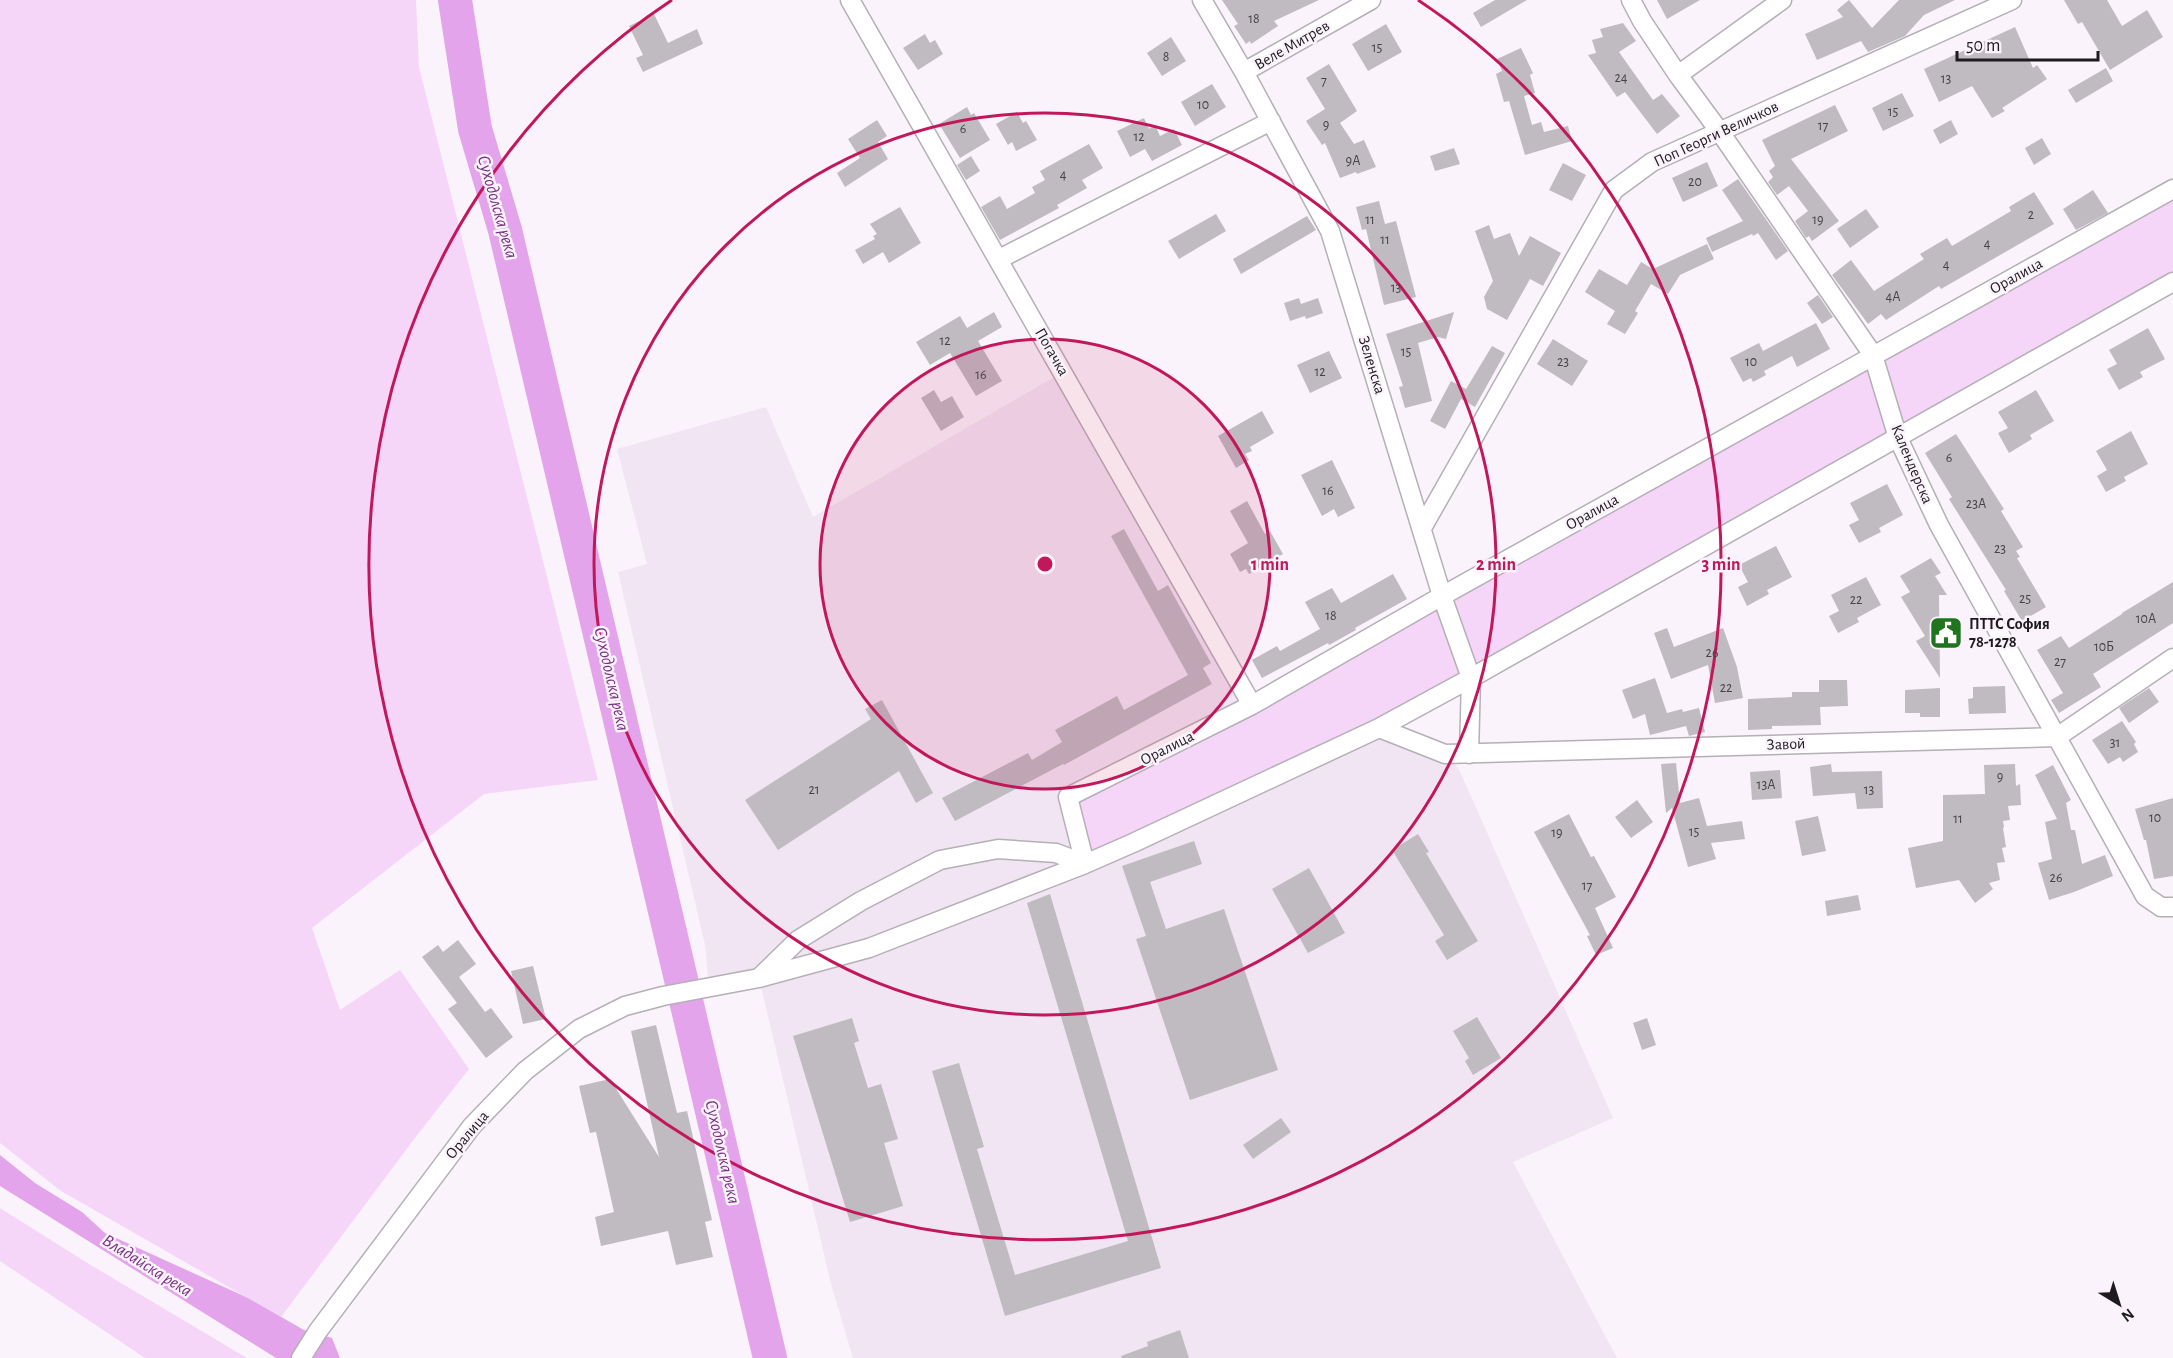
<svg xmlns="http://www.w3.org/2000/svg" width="2173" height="1358" font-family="'Alegreya Sans',sans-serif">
	<rect width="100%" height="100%" fill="#faf3fb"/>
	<path fill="#f1e5f3" d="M 1063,372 L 1252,705 L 1379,728 L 1445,754 L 1459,769 L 1613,1118 L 1513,1162 L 1617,1358 L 853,1358 L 831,1284 L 759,978 L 709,987 L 705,945 L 618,572 L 647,564 L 617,449 L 766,407 L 813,517 Z"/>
	<path fill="#f5d5f8" d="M 0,0 L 416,0 L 419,67 L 598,780 L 484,794 L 312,928 L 340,1010 L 400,970 L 469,1069 L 418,1134 L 281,1317 L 61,1191 L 0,1143 Z
		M 2173,189 L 2173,282 L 1471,678 L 1085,864 L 1068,797 Z
		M 0,1208 L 89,1264 L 247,1358 L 145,1358 L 0,1261 Z"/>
	<path fill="#e3a4eb" d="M 0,1155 L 35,1183 L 82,1212 L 105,1233 L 246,1297 L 304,1330 L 332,1338 L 340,1358 L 276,1358 L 0,1186 Z"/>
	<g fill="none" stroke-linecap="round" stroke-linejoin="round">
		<path stroke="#e3a4eb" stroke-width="34" d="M 455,0 L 475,129 L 505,230 L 770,1358"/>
	</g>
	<path fill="#c0bac1" d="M 1222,0 L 1319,0 L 1274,21 L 1278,26 L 1251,44 L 1250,41 L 1246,44 L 1234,26 L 1238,24 Z
		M 1495,0 L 1527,0 L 1481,27 L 1473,13 Z
		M 1657,0 L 1700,0 L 1667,19 Z
		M 1849,0 L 1872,28 L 1899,0 L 1955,0 L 1924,15 L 1905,36 L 1868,52 L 1861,41 L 1817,60 L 1805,34 L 1843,17 L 1837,10 Z
		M 2064,0 L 2107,0 L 2122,26 L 2147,10 L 2163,37 L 2110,70 L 2082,22 L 2078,24 Z
		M 654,14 L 668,43 L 697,29 L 703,44 L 643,72 L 636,58 L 643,55 L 629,26 Z
		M 1623,23 L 1636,41 L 1619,52 L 1653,100 L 1662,94 L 1680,116 L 1657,134 L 1625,92 L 1617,97 L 1588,55 L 1596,53 L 1592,40 L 1603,37 L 1600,29 Z
		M 1386,24 L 1402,52 L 1368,71 L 1352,44 Z
		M 2015,27 L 2033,68 L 2037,65 L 2047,79 L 2002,108 L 2005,111 L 1992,118 L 1972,86 L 1939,102 L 1924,69 Z
		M 925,34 L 930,43 L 935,40 L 943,54 L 918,70 L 903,48 Z
		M 1171,37 L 1186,61 L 1162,76 L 1147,53 Z
		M 1521,48 L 1533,73 L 1530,75 L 1535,93 L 1524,96 L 1532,125 L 1541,122 L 1544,132 L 1568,126 L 1572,141 L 1525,155 L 1509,101 L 1504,102 L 1496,74 L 1502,71 L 1497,59 Z
		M 1329,64 L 1357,111 L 1340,123 L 1354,144 L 1364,140 L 1376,167 L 1357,174 L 1356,172 L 1340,178 L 1325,143 L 1322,145 L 1306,121 L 1325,109 L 1306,78 Z
		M 2106,68 L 2113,81 L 2076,103 L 2068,90 Z
		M 1212,84 L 1226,107 L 1195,126 L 1181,102 Z
		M 1902,93 L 1914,116 L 1883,131 L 1872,108 Z
		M 1835,105 L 1848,131 L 1791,159 L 1839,221 L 1812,241 L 1809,236 L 1806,238 L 1795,221 L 1808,211 L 1789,186 L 1777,195 L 1768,182 L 1773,177 L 1769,171 L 1775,166 L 1762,140 Z
		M 967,107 L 971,115 L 974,113 L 990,140 L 960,158 L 939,124 Z
		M 1017,112 L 1023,123 L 1026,121 L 1037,140 L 1016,151 L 1012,142 L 1008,145 L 996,124 Z
		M 1144,118 L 1149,129 L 1155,125 L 1160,136 L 1174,129 L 1182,145 L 1152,161 L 1145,149 L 1130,157 L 1117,131 Z
		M 877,120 L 887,136 L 878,142 L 888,159 L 845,187 L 837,173 L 860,158 L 848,139 Z
		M 1951,120 L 1958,134 L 1940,144 L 1933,130 Z
		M 2042,138 L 2051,154 L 2034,165 L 2025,148 Z
		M 1089,144 L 1103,168 L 1082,180 L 1087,188 L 1057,205 L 1059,208 L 1000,240 L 981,207 L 1000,196 L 1007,209 L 1035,193 L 1032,187 L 1045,180 L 1040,171 Z
		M 1454,148 L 1460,164 L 1435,171 L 1430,156 Z
		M 971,156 L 980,171 L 966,180 L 957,165 Z
		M 1707,162 L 1718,186 L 1683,202 L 1672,178 Z
		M 1563,163 L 1586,175 L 1572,201 L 1549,190 Z
		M 1738,179 L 1788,251 L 1776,260 L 1758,233 L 1753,236 L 1752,234 L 1712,252 L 1706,238 L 1743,221 L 1722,190 Z
		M 2093,190 L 2108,213 L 2076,230 L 2063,209 Z
		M 2034,192 L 2054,224 L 1941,289 L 1939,286 L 1886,320 L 1881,314 L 1868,324 L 1832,275 L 1851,260 L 1874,291 L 1924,259 L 1920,254 L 1947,238 L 1952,246 L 2011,211 L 2009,207 Z
		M 1379,201 L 1385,224 L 1396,221 L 1416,297 L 1384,305 L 1366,229 L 1362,230 L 1356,207 Z
		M 900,207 L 921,243 L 889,263 L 883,252 L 863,264 L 855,250 L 875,239 L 873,236 L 877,234 L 870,224 Z
		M 1866,209 L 1879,227 L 1850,248 L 1837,229 Z
		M 1216,214 L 1226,231 L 1179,259 L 1168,241 Z
		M 1307,216 L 1316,230 L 1241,274 L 1233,259 Z
		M 1489,225 L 1494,239 L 1510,233 L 1519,256 L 1530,236 L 1561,253 L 1543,286 L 1530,279 L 1507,320 L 1487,309 L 1484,297 L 1493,281 L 1475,231 Z
		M 1707,244 L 1714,259 L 1680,275 L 1668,294 L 1651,284 L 1635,311 L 1638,313 L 1625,334 L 1607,324 L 1615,311 L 1585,292 L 1599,269 L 1627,285 L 1641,262 L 1653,269 Z
		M 1818,295 L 1833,317 L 1822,324 L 1807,303 Z
		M 1299,298 L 1301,304 L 1318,298 L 1323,313 L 1306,319 L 1305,316 L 1290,321 L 1284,303 Z
		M 994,312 L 1002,327 L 978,341 L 1002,381 L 976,396 L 950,353 L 930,365 L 916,342 L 960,316 L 967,328 Z
		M 1454,312 L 1446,339 L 1438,337 L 1418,343 L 1432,401 L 1405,408 L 1399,387 L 1403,386 L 1386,334 Z
		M 1816,323 L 1830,349 L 1797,367 L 1792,356 L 1764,371 L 1766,375 L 1753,382 L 1751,378 L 1743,382 L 1730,358 L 1759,343 L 1763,351 Z
		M 2148,328 L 2165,359 L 2140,372 L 2143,377 L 2119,390 L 2107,369 L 2117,364 L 2109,350 Z
		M 1553,339 L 1588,361 L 1572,386 L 1537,364 Z
		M 1492,346 L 1505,353 L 1475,407 L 1461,399 L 1445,429 L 1430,421 L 1451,381 L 1466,389 Z
		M 1329,351 L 1342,378 L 1310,393 L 1297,365 Z
		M 934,390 L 941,402 L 952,396 L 964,417 L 941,431 L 921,398 Z
		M 2036,390 L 2054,421 L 2030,435 L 2032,439 L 2009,453 L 1998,433 L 2008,428 L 1998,412 Z
		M 1262,411 L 1274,433 L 1250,447 L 1252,451 L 1245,454 L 1249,460 L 1236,468 L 1218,436 Z
		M 2131,431 L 2148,464 L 2124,477 L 2126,481 L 2106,492 L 2097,476 L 2107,470 L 2096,451 Z
		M 1956,434 L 2004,509 L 2001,511 L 2023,547 L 2016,551 L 2020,557 L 2017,558 L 2046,607 L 2022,621 L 2004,591 L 2006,590 L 1949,499 L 1952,497 L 1925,453 Z
		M 1332,460 L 1355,508 L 1338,517 L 1334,509 L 1322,516 L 1301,475 Z
		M 1887,484 L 1903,515 L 1879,528 L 1881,532 L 1859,543 L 1849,525 L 1859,520 L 1850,503 Z
		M 1247,501 L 1265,534 L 1270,531 L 1283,554 L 1249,574 L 1246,569 L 1240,572 L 1230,554 L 1248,543 L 1230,511 Z
		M 1124,529 L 1158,591 L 1168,585 L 1211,663 L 1203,668 L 1212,684 L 1064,765 L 1063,764 L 955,821 L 942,798 L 1028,753 L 1032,760 L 1062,742 L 1055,730 L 1117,696 L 1124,710 L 1188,675 L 1111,536 Z
		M 1776,546 L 1792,577 L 1767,590 L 1769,594 L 1747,606 L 1738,587 L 1748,582 L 1739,565 Z
		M 1931,558 L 1941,573 L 1935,576 L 1947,595 L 1939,595 L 1940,678 L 1916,641 L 1925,636 L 1901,597 L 1910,592 L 1900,576 Z
		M 1393,574 L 1407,599 L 1355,628 L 1356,630 L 1329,645 L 1328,643 L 1262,678 L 1252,660 L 1277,646 L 1280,651 L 1320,629 L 1305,602 L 1332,588 L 1341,603 Z
		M 1866,577 L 1881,605 L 1857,618 L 1859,622 L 1838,633 L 1829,616 L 1839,611 L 1831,595 Z
		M 2173,582 L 2173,623 L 2093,674 L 2101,687 L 2059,713 L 2051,700 L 2063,693 L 2037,650 L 2061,636 L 2069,648 L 2122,614 L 2122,613 Z
		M 1667,628 L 1674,647 L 1723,628 L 1737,667 L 1743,698 L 1715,703 L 1708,665 L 1671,679 L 1654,633 Z
		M 1655,678 L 1667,713 L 1682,709 L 1683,712 L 1699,708 L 1705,732 L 1689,736 L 1686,726 L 1650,735 L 1645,714 L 1633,719 L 1622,690 Z
		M 1819,680 L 1847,680 L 1848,706 L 1820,707 L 1821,725 L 1772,726 L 1772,729 L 1748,730 L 1748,699 L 1792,697 L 1792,692 L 1819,692 Z
		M 2005,686 L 2006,713 L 1969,714 L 1968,699 L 1973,698 L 1973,687 Z
		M 1940,688 L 1940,717 L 1920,717 L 1920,713 L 1905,713 L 1905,690 Z
		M 2149,688 L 2159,702 L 2129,723 L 2119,708 Z
		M 882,700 L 933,793 L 916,803 L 899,771 L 778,850 L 745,800 L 871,719 L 865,709 Z
		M 2122,721 L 2136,742 L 2134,744 L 2138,752 L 2123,762 L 2120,757 L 2108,764 L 2092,740 Z
		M 1676,763 L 1680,803 L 1699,798 L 1707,826 L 1742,821 L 1745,839 L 1711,843 L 1716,859 L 1688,867 L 1672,808 L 1666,813 L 1661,764 Z
		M 1831,764 L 1832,772 L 1882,771 L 1883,808 L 1857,809 L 1855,793 L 1813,796 L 1810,767 Z
		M 2015,764 L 2016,786 L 2020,784 L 2021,805 L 2008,806 L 2010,820 L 2003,821 L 2004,827 L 2003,828 L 2006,847 L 2002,848 L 2005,862 L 1997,863 L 2000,880 L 1989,883 L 1993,889 L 1975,903 L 1959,880 L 1916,888 L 1908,848 L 1943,841 L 1943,795 L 1985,794 L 1984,765 Z
		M 2053,765 L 2071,800 L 2066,803 L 2071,830 L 2075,830 L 2082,864 L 2105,855 L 2113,876 L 2074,892 L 2049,900 L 2038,863 L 2052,859 L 2045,822 L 2057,819 L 2035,775 Z
		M 1780,770 L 1782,798 L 1752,800 L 1750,772 Z
		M 2173,798 L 2173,876 L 2154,879 L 2146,840 L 2144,840 L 2135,809 Z
		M 1637,800 L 1653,822 L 1631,838 L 1615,817 Z
		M 1569,814 L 1591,857 L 1594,856 L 1616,897 L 1595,908 L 1613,948 L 1596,955 L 1587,936 L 1590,935 L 1534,832 Z
		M 1818,816 L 1826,851 L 1802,856 L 1795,821 Z
		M 1418,834 L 1429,852 L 1426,853 L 1478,941 L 1447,960 L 1435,941 L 1444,935 L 1392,850 Z
		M 1194,841 L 1202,864 L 1150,882 L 1166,929 L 1224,909 L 1278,1070 L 1190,1100 L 1136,939 L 1146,936 L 1122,866 Z
		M 1309,868 L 1345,933 L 1308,953 L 1272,889 Z
		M 1050,894 L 1161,1268 L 1005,1316 L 932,1071 L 959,1063 L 984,1147 L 977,1149 L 1015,1275 L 1128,1241 L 1027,903 Z
		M 1858,895 L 1861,910 L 1827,916 L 1825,901 Z
		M 458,940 L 476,964 L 459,977 L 485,1012 L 491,1008 L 513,1037 L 486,1058 L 448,1009 L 457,1003 L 422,957 L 438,945 L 443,952 Z
		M 533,966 L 546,1019 L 523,1024 L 511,971 Z
		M 1477,1017 L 1501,1058 L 1473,1075 L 1465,1061 L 1469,1058 L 1453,1031 Z
		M 852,1018 L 859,1041 L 854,1043 L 868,1088 L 881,1084 L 898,1139 L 884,1143 L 903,1206 L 850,1222 L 793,1036 Z
		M 1647,1018 L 1656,1045 L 1642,1050 L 1633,1023 Z
		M 656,1025 L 677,1113 L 687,1111 L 712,1220 L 705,1222 L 713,1257 L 676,1265 L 668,1231 L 601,1246 L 595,1217 L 614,1212 L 596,1132 L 590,1133 L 579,1086 L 610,1079 L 659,1157 L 631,1031 Z
		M 1281,1118 L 1291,1132 L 1253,1159 L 1243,1145 Z
		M 1180,1330 L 1189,1358 L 1122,1358 L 1121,1356 L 1148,1346 L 1147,1342 Z"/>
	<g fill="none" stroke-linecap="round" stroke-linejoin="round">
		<defs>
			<path id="street" d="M 850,0 L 1252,705
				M 1202,0 L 1244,72 L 1330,231 L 1442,596 L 1471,678 L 1469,754
				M 1631,0 L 1642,21 L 1678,75 L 1720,132 L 1873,355 L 1898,438 L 1939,525 L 2145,896 L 2161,907 L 2173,907
				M 1244,72 L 1371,0
				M 1678,75 L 1782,0
				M 999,259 L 1271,121
				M 1422,528 L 1614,190 L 1652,162 L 2012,0
				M 1379,728 L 1445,754 L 2057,737 L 2173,658
				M 1085,864 L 1068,797 L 1252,705 L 1442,596 L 2173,189
				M 760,977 L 798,940 L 861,901 L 940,860 L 998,849 L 1056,853 L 1085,864
				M 301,1358 L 318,1331 L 472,1126 L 525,1071 L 579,1029 L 625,1006 L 663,996 L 759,978 L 869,948 L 1085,864 L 1133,843 L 1379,728 L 1471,678 L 2173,282"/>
		</defs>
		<use href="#street" stroke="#b5afb6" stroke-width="21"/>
		<use href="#street" stroke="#fff" stroke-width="18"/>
	</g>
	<circle cx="1045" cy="564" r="225" fill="#c2185b" fill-opacity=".12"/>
	<g fill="none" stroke="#c2185b" stroke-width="3">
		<circle cx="1045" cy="564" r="225"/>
		<circle cx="1045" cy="564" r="451"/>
		<path d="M1418 0A676 676 0 1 1 672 0"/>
	</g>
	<defs>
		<symbol id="civic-square" viewBox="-11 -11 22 22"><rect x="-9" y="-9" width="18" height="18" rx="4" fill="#1f741f" stroke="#faf3fb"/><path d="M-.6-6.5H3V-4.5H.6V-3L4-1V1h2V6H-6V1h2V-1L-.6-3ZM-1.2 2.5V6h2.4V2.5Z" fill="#fff"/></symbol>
	</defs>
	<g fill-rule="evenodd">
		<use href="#civic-square" x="1927" y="614" width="38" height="38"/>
	</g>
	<g text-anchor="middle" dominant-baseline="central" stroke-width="5" stroke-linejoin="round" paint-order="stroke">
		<g font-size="14" fill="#464346">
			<text x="1254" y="19">18</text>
			<text x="1377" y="48">15</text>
			<text x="1166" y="57">8</text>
			<text x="1621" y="78">24</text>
			<text x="1946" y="79">13</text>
			<text x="1324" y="81">7</text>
			<text x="1203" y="105">10</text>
			<text x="1893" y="112">15</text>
			<text x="1326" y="125">9</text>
			<text x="1823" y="126">17</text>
			<text x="963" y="129">6</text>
			<text x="1139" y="137">12</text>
			<text x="1353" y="161">9А</text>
			<text x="1063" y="175">4</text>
			<text x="1695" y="182">20</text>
			<text x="2031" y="215">2</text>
			<text x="1370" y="220">11</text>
			<text x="1818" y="220">19</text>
			<text x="1385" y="240">11</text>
			<text x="1987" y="244">4</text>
			<text x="1946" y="265">4</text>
			<text x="1396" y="288">13</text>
			<text x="1893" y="297">4А</text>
			<text x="945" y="341">12</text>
			<text x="1406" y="352">15</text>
			<text x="1563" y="362">23</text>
			<text x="1751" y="362">10</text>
			<text x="1320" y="372">12</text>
			<text x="981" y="375">16</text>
			<text x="1949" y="458">6</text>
			<text x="1328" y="491">16</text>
			<text x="1976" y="504">23А</text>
			<text x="2000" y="549">23</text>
			<text x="2025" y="599">25</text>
			<text x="1856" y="600">22</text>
			<text x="1331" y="616">18</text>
			<text x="2146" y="619">10А</text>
			<text x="2104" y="647">10Б</text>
			<text x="1712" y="653">26</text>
			<text x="2060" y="662">27</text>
			<text x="1726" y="688">22</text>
			<text x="2115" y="743">31</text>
			<text x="2000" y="777">9</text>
			<text x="1766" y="785">13А</text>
			<text x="814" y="790">21</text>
			<text x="1869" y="790">13</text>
			<text x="2155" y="818">10</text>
			<text x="1958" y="819">11</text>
			<text x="1694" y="832">15</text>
			<text x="1557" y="833">19</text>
			<text x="2056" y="878">26</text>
			<text x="1587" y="886">17</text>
		</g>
		<g font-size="16" fill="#1d1b1d" stroke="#faf3fb">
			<text transform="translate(1292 45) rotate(-30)">Веле Митрев</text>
			<text transform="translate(1716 134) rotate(-25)">Поп Георги Величков</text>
			<text transform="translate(2016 276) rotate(-29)">Оралица</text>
			<text transform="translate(1052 352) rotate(60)">Погачка</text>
			<text transform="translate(1372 365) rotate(73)">Зеленска</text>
			<text transform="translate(1912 464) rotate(67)">Календерска</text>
			<text transform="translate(1592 512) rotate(-29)">Оралица</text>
			<text transform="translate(1786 744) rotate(-2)">Завой</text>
			<text transform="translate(1167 748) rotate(-27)">Оралица</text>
			<text transform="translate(467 1135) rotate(-50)">Оралица</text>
		</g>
		<g font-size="16" font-weight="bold" fill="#1d1b1d" stroke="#faf3fb" text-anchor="start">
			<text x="1969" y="624">ПТТС София<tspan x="1969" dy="18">78-1278</tspan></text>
		</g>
		<g font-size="18" font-style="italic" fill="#792f83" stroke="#faf3fb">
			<text transform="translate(497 207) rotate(74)">Суходолска река</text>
			<text transform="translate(611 679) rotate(77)">Суходолска река</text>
			<text transform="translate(722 1152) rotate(77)">Суходолска река</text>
			<text transform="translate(147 1266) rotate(32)">Владайска река</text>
		</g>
	</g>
	<circle cx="1045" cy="564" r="9" fill="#c2185b" stroke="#faf3fb" stroke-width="3"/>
	<g font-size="18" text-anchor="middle" font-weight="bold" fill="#c2185b" stroke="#faf3fb" stroke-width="5" stroke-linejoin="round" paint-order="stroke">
		<text x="1270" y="570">1 min</text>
		<text x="1496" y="570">2 min</text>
		<text x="1721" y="570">3 min</text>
	</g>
	<g transform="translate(2119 1304) rotate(142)" stroke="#faf3fb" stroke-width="4.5" paint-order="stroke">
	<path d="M0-4.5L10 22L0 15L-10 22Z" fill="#1d1b1d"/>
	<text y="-9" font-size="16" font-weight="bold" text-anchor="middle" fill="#1d1b1d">N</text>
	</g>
	<path d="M1957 51v9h141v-9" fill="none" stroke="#1d1b1d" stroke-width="3"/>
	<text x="1966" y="51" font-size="18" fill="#1d1b1d" stroke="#faf3fb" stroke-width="4.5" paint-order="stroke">50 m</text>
</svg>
